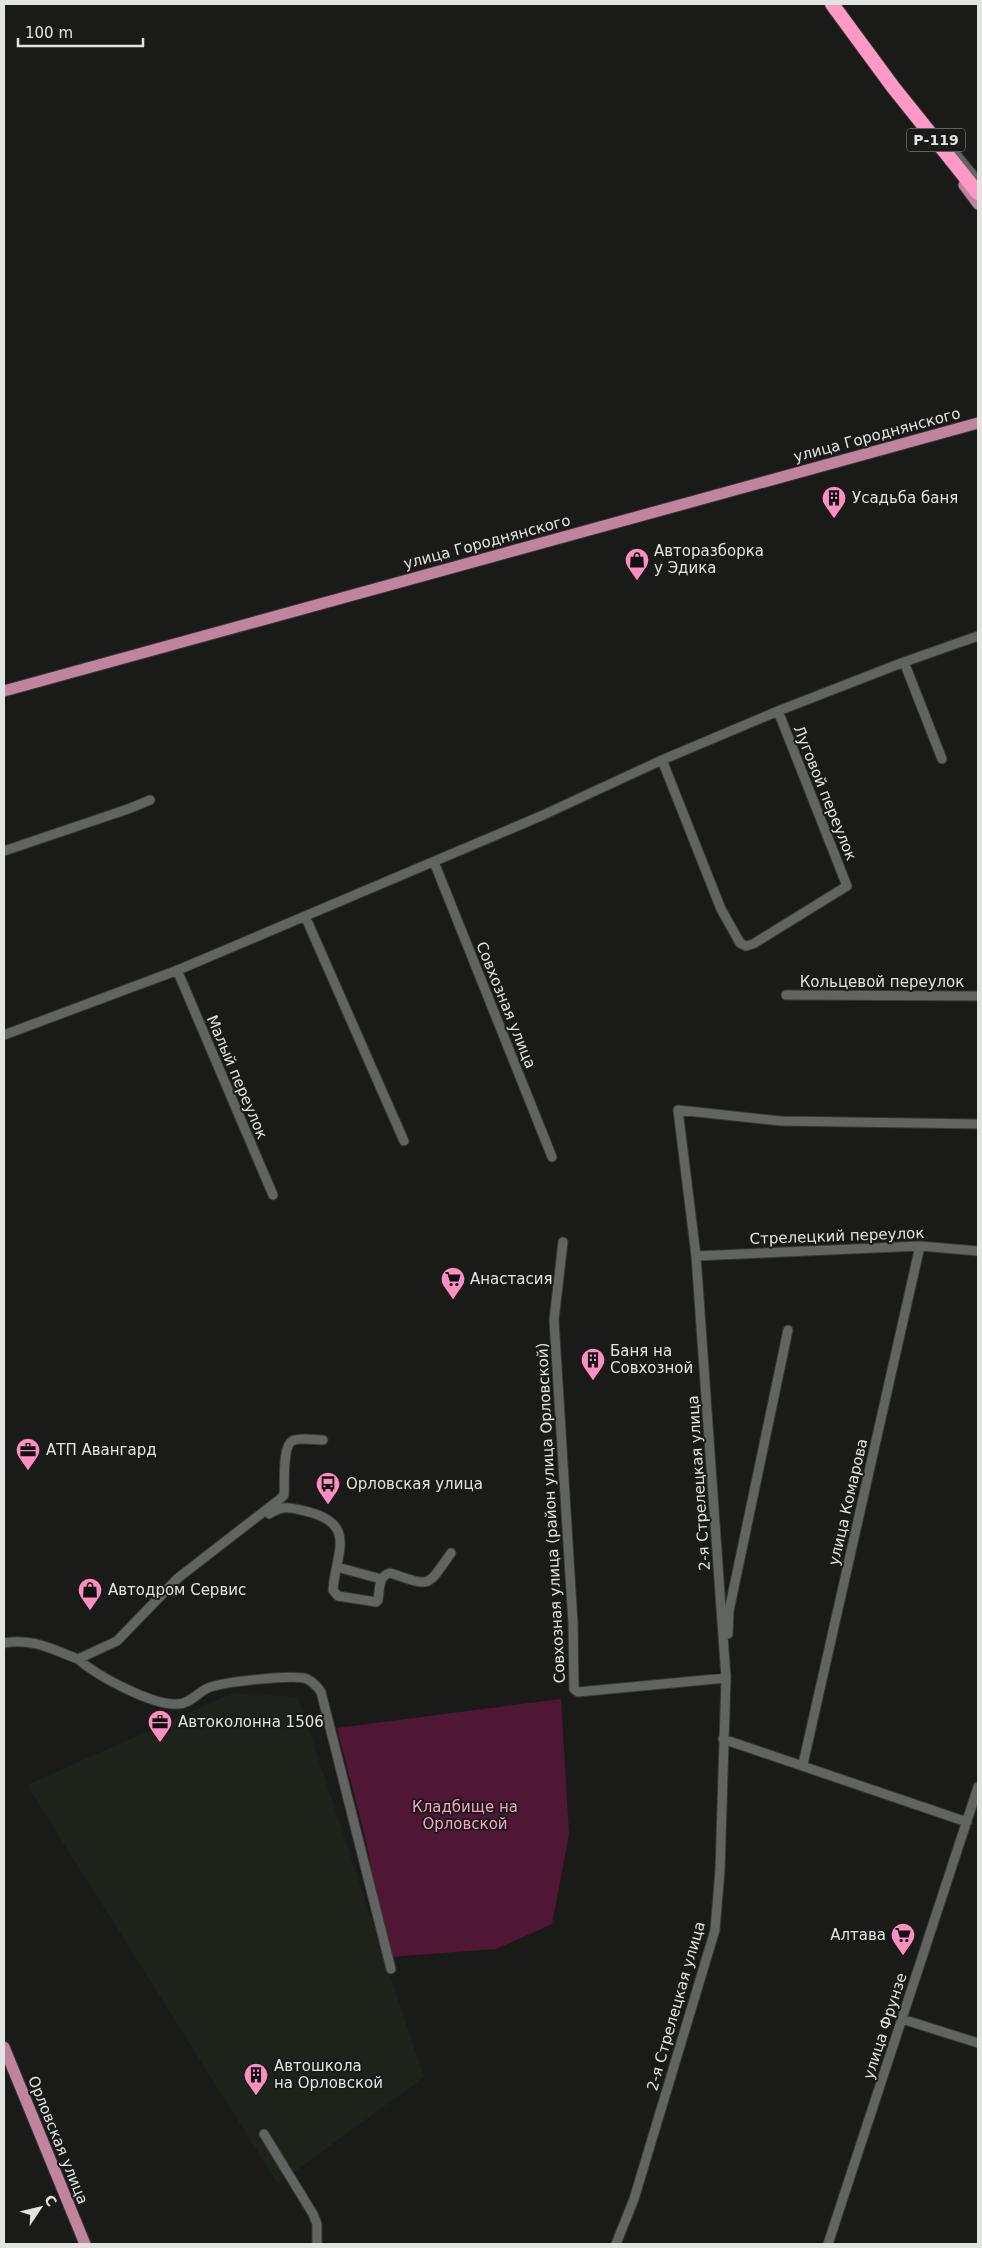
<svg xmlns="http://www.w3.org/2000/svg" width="982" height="2248" font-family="'DejaVu Sans',sans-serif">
	<rect width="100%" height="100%" fill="#1a1b19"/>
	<path fill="#1d221b" d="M 233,1693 L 298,1697 L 424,2077 L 278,2184 L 27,1785 Z"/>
	<path fill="#501734" d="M 561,1699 L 569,1834 L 552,1924 L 496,1949 L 388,1957 L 366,1840 L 337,1728 Z"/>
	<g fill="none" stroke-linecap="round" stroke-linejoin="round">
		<defs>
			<path id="minor" d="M 947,143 L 978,181
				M 904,662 L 942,759
				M 662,760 L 721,909 L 740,943 L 746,946 L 753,944 L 847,886 L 778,711
				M 4,851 L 128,809 L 150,800
				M 434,862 L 552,1157
				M 305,916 L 404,1141
				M 177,970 L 273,1195
				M 786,995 L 978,996
				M 4,1035 L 178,970 L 541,816 L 662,760 L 778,711 L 904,662 L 978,636
				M 563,1242 L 554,1320 L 573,1623 L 574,1689 L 578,1692 L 726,1678 L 726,1674
				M 696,1256 L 920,1246 L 978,1251
				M 269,1514 C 286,1504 291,1508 309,1512 C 358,1525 335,1555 333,1590 L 338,1596 L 376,1602 L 378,1600 C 380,1589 378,1576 390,1573 C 432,1587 426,1588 451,1553
				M 337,1567 L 381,1579
				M 728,1634 L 729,1611 L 788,1330
				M 4,1643 C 33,1638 51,1649 78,1659 L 117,1641 L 178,1578 L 280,1499 L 284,1495 C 285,1483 282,1447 292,1441 C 299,1437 315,1440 323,1440
				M 78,1659 C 97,1676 153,1706 178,1704 C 190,1704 198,1692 208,1688 C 222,1682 293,1674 307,1679 C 313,1682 317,1686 321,1692 L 391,1969
				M 723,1739 L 967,1822
				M 803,1764 L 920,1246
				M 902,2019 L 978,2043
				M 264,2134 L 313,2214 L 317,2224 L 317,2244
				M 616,2244 L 634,2199 L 715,1930 L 720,1870 L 726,1678 L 696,1256 L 678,1110 L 781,1121 L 978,1124
				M 828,2244 L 978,1787"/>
			<path id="major" d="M 964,185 L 978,204
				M 4,691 L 978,423
				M 4,2047 L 85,2244"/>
			<path id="highway" d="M 832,4 L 893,87 L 978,193"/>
		</defs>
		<use href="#minor" stroke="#363736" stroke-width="11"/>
		<use href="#major" stroke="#363736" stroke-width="13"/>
		<use href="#highway" stroke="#363736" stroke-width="16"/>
		<use href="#minor" stroke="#626461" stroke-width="9"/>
		<use href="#major" stroke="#c0849d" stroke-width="11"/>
		<use href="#highway" stroke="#fe99c5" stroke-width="14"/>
	</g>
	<defs>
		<symbol id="building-pin" viewBox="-11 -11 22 30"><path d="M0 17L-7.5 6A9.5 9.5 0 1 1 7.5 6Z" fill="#fd8ec0" stroke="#1a1b19"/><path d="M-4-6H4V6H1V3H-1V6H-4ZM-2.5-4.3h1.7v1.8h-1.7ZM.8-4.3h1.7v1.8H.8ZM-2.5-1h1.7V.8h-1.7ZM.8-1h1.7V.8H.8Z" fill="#111"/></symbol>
		<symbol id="shop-pin" viewBox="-11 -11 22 30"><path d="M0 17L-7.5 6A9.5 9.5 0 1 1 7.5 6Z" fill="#fd8ec0" stroke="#1a1b19"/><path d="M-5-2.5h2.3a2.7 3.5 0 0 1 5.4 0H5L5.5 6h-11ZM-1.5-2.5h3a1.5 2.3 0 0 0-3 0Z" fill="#111"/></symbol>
		<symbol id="supermarket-pin" viewBox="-11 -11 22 30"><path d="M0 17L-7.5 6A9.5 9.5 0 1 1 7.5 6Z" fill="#fd8ec0" stroke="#1a1b19"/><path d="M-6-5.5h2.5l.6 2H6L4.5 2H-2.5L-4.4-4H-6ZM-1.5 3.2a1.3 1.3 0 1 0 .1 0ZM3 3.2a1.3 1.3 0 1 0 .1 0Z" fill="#111"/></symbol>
		<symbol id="office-pin" viewBox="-11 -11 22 30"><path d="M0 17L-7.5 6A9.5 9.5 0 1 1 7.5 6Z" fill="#fd8ec0" stroke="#1a1b19"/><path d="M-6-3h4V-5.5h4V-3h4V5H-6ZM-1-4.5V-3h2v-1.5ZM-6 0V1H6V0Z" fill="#111"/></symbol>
		<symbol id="bus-pin" viewBox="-11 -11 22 30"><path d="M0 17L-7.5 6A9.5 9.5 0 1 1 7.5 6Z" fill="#fd8ec0" stroke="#1a1b19"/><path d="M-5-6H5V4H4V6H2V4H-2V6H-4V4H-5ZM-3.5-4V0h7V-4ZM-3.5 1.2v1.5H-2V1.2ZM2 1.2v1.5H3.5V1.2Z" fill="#111"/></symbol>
	</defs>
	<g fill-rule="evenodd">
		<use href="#building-pin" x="820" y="484" width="28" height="38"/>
		<use href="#shop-pin" x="623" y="546" width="28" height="38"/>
		<use href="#supermarket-pin" x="439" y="1265" width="28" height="38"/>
		<use href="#building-pin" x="579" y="1346" width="28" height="38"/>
		<use href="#office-pin" x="14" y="1436" width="28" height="38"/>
		<use href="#bus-pin" x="314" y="1470" width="28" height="38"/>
		<use href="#shop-pin" x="76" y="1576" width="28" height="38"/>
		<use href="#office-pin" x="146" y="1708" width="28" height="38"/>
		<use href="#supermarket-pin" x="889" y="1921" width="28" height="38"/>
		<use href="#building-pin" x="242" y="2061" width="28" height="38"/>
	</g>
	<g text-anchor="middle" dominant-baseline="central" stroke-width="4" stroke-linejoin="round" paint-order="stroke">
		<rect fill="#1a1b19" stroke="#a6a8a6" stroke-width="1" x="907" y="128.5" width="58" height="23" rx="4"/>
		<g font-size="14" font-weight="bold" fill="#e2e4e2">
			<text x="936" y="140">Р-119</text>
		</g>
		<g font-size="15" fill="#e2e4e2" stroke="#1a1b19">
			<text transform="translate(877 435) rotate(-15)">улица Городнянского</text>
			<text transform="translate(487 542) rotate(-15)">улица Городнянского</text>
			<text transform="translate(825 793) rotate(68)">Луговой переулок</text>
			<text x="882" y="982">Кольцевой переулок</text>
			<text transform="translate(506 1005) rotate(68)">Совхозная улица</text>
			<text transform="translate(237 1077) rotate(67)">Малый переулок</text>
			<text transform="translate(837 1236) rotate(-2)">Стрелецкий переулок</text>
			<text transform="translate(699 1483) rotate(-94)">2-я Стрелецкая улица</text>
			<text transform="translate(848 1502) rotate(-77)">улица Комарова</text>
			<text transform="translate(551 1513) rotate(-93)">Совхозная улица (район улица Орловской)</text>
			<text transform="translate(676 2006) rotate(-74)">2-я Стрелецкая улица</text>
			<text transform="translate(885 2026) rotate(-72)">улица Фрунзе</text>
			<text transform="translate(58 2140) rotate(68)">Орловская улица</text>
		</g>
		<g font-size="15" fill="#e2e4e2" stroke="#1a1b19" text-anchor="start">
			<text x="852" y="498">Усадьба баня</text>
			<text x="654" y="551">Авторазборка<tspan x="654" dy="17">у Эдика</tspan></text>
			<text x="470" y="1279">Анастасия</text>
			<text x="610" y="1351">Баня на<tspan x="610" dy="17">Совхозной</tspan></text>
			<text x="46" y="1450">АТП Авангард</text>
			<text x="346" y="1484">Орловская улица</text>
			<text x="108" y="1590">Автодром Сервис</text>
			<text x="178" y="1722">Автоколонна 1506</text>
			<text x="886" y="1935" text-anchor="end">Алтава</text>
			<text x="274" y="2066">Автошкола<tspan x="274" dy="17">на Орловской</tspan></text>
		</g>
		<g font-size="15" fill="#fe9ec7" stroke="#1a1b19">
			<text x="465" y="1807">Кладбище на<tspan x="465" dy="17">Орловской</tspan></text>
		</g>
	</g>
	<rect width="982" height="2248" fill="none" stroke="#e2e4e2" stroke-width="10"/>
	<g transform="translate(40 2208) rotate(55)" stroke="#1a1b19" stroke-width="4" paint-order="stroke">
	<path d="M0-4L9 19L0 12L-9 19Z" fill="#e2e4e2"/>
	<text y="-8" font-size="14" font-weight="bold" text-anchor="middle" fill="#e2e4e2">С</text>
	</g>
	<path d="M18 38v8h125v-8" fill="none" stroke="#e2e4e2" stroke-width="2.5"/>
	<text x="25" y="38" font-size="15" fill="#e2e4e2" stroke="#1a1b19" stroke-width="4" paint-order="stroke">100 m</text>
</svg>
